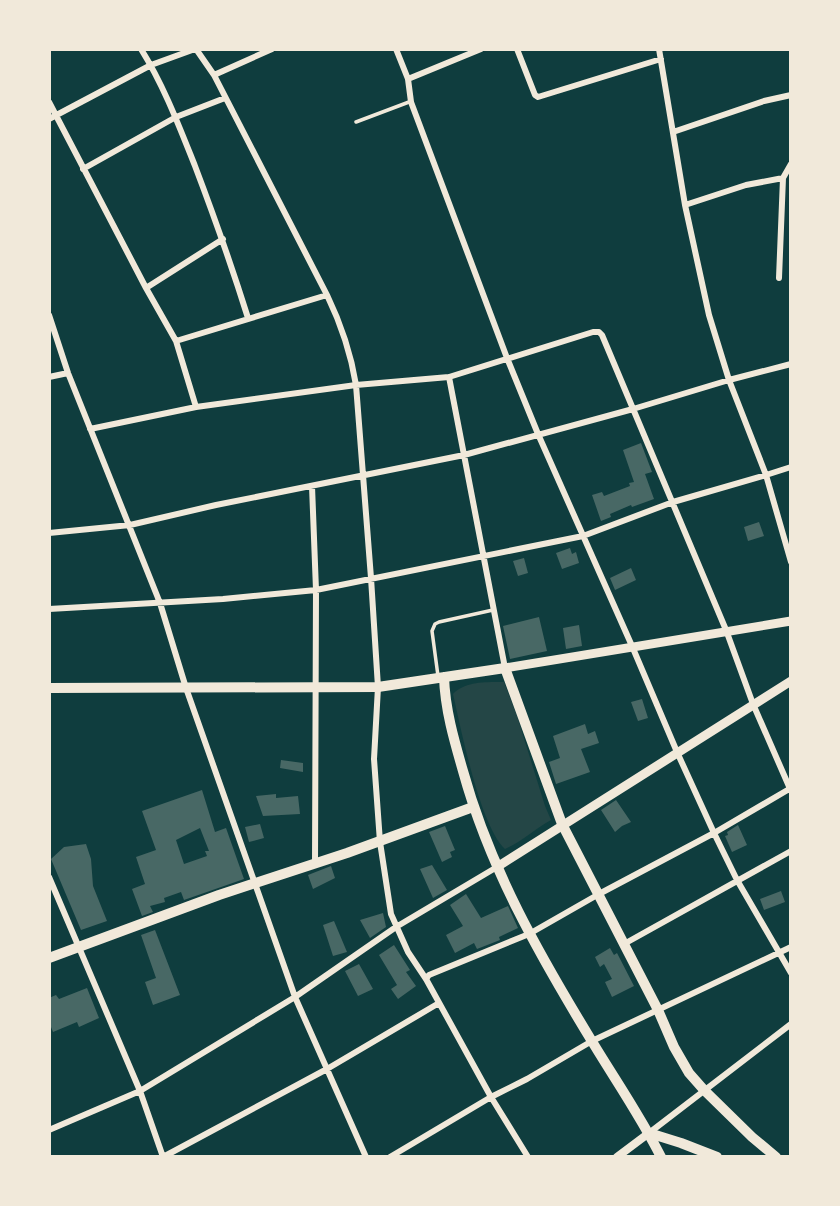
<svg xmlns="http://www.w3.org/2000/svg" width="840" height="1206" font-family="'Roboto Condensed',sans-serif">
	<rect width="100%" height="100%" fill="#0f3d3e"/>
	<path fill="#244646" d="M 504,682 L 517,716 L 545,806 L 551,820 C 535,829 521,842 505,849 C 480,826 461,729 453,694 C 465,681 487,682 504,682 Z"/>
	<path fill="#486865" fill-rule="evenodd" d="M 641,443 L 652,472 L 645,474 L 654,499 L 632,507 L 631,505 L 610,514 L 611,517 L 601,521 L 592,495 L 602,492 L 604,496 L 630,486 L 629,483 L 634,482 L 623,450 Z
		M 759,522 L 764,536 L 748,541 L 744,527 Z
		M 570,548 L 572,554 L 576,552 L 579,563 L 562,569 L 556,553 Z
		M 524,558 L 528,573 L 518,576 L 513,561 Z
		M 631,568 L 636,580 L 615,590 L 610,578 Z
		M 539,617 L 547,651 L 510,659 L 503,626 Z
		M 579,625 L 582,646 L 566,649 L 563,628 Z
		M 642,699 L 648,718 L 638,721 L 631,702 Z
		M 585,724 L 588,734 L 595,731 L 599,743 L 581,749 L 590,772 L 556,784 L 549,762 L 560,758 L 553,736 Z
		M 281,760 L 303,763 L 303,772 L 280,768 Z
		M 202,790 L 215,832 L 226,828 L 244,879 L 184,900 L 181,892 L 164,898 L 165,902 L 150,906 L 153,912 L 142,916 L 132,889 L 145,884 L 136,857 L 156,850 L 142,811 ZM 200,828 L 209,851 L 205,851 L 207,856 L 184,864 L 176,840 Z
		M 276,794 L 276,798 L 298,796 L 300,814 L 263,816 L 256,796 Z
		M 616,800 L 631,822 L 622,826 L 615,832 L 601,810 Z
		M 260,824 L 264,838 L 249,842 L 245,827 Z
		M 738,825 L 747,845 L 732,852 L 725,836 L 728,835 L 727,832 Z
		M 445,826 L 455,850 L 450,852 L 452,857 L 442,862 L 429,832 Z
		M 86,844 L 91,859 L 93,886 L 107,921 L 81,930 L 51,859 L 64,847 Z
		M 432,865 L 447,890 L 433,898 L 420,869 Z
		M 331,866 L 335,878 L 313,889 L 308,875 Z
		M 781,891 L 785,902 L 764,910 L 760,899 Z
		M 466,894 L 481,918 L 508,906 L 518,928 L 499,937 L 500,940 L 477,949 L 474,943 L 455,953 L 446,935 L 463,926 L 450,905 Z
		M 383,913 L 386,927 L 370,938 L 360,920 Z
		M 334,921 L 347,952 L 333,956 L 323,925 Z
		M 155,930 L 180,995 L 153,1005 L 145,982 L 156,978 L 141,935 Z
		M 394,945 L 410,970 L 406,972 L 416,986 L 398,999 L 391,989 L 397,985 L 379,955 Z
		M 610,948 L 614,955 L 617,953 L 634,986 L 612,997 L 605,982 L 612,979 L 604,964 L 600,967 L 595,957 Z
		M 359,964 L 373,989 L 358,996 L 345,971 Z
		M 87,988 L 99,1018 L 79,1027 L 77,1022 L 53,1032 L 49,1022 L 49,998 L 56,995 L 59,999 Z"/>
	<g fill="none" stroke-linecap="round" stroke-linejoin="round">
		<path stroke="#f1e9da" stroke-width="3.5" d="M 356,122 L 409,102
			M 438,676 L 432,631 L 435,624 L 439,622 L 493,610"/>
		<path stroke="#f1e9da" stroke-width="6" d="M 141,49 C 164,86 179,126 195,166 C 214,216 232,267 248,318
			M 196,49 L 214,75 L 327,295 C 341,324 351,354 356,385 L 371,578 L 378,687 L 374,759 L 380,842 L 391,914 L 408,952 L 426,979 L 491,1097 L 528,1157
			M 396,49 L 408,79 L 411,102 L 507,358 L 538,434 L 632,646 L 677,752 L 714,833 L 737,880 L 791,973
			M 517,49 L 535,95 L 538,97 L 661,59
			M 659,49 L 685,205 L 709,315 L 729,380 L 766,475 L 791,562
			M 214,75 L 272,49
			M 408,79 L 481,49
			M 49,102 L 146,288 L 176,341 L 196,407
			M 49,119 L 151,65 L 195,49
			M 673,132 L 764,101 L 791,95
			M 83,169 L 176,117 L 225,98
			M 685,205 L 746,185 L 783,178 L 791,164
			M 779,278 L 783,178
			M 146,288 L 223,239
			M 49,315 L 68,373 L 160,603 L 186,688 L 295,997 L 366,1157
			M 176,341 L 327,295
			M 49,377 L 68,373
			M 449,377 L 505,668
			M 90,429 L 196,407 L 356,385 L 449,377 L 593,332 L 599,332 L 602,335 L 726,630 L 753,704 L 791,791
			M 312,486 L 316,590 L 315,864
			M 49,533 L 130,525 L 216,505 L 464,455 L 633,409 L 729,380 L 791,364
			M 49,609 L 223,599 L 316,590 L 583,536 L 673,502 L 766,475 L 791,467
			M 49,877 L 140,1091 L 163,1157
			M 624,944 L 791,851
			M 426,979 L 429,975 L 529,934 L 599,894 L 714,833 L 791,788
			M 49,1130 L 140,1091 L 295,997 L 396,927 L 497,867
			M 649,1133 L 791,1024
			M 163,1157 L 327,1069 L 439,1003
			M 390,1157 L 491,1097 L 527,1079 L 592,1041 L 791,947"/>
		<path stroke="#f1e9da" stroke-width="8" d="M 617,1157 L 649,1133"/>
		<path stroke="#f1e9da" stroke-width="9" d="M 505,668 L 791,621
			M 497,867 L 791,681"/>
		<path stroke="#f1e9da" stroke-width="10" d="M 444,677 C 445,709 454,740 463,771 C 490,869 540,956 593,1043 C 616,1081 641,1117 661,1157
			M 49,688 L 378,687 L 505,668 L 562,824 L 658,1010 L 674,1047 L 689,1073 L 704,1090 L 752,1137 L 776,1157
			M 49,958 L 219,895 L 347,853 L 473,807
			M 649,1133 L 681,1143 L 717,1157"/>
	</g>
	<rect width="840" height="1206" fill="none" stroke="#f1e9da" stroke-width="102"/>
</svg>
